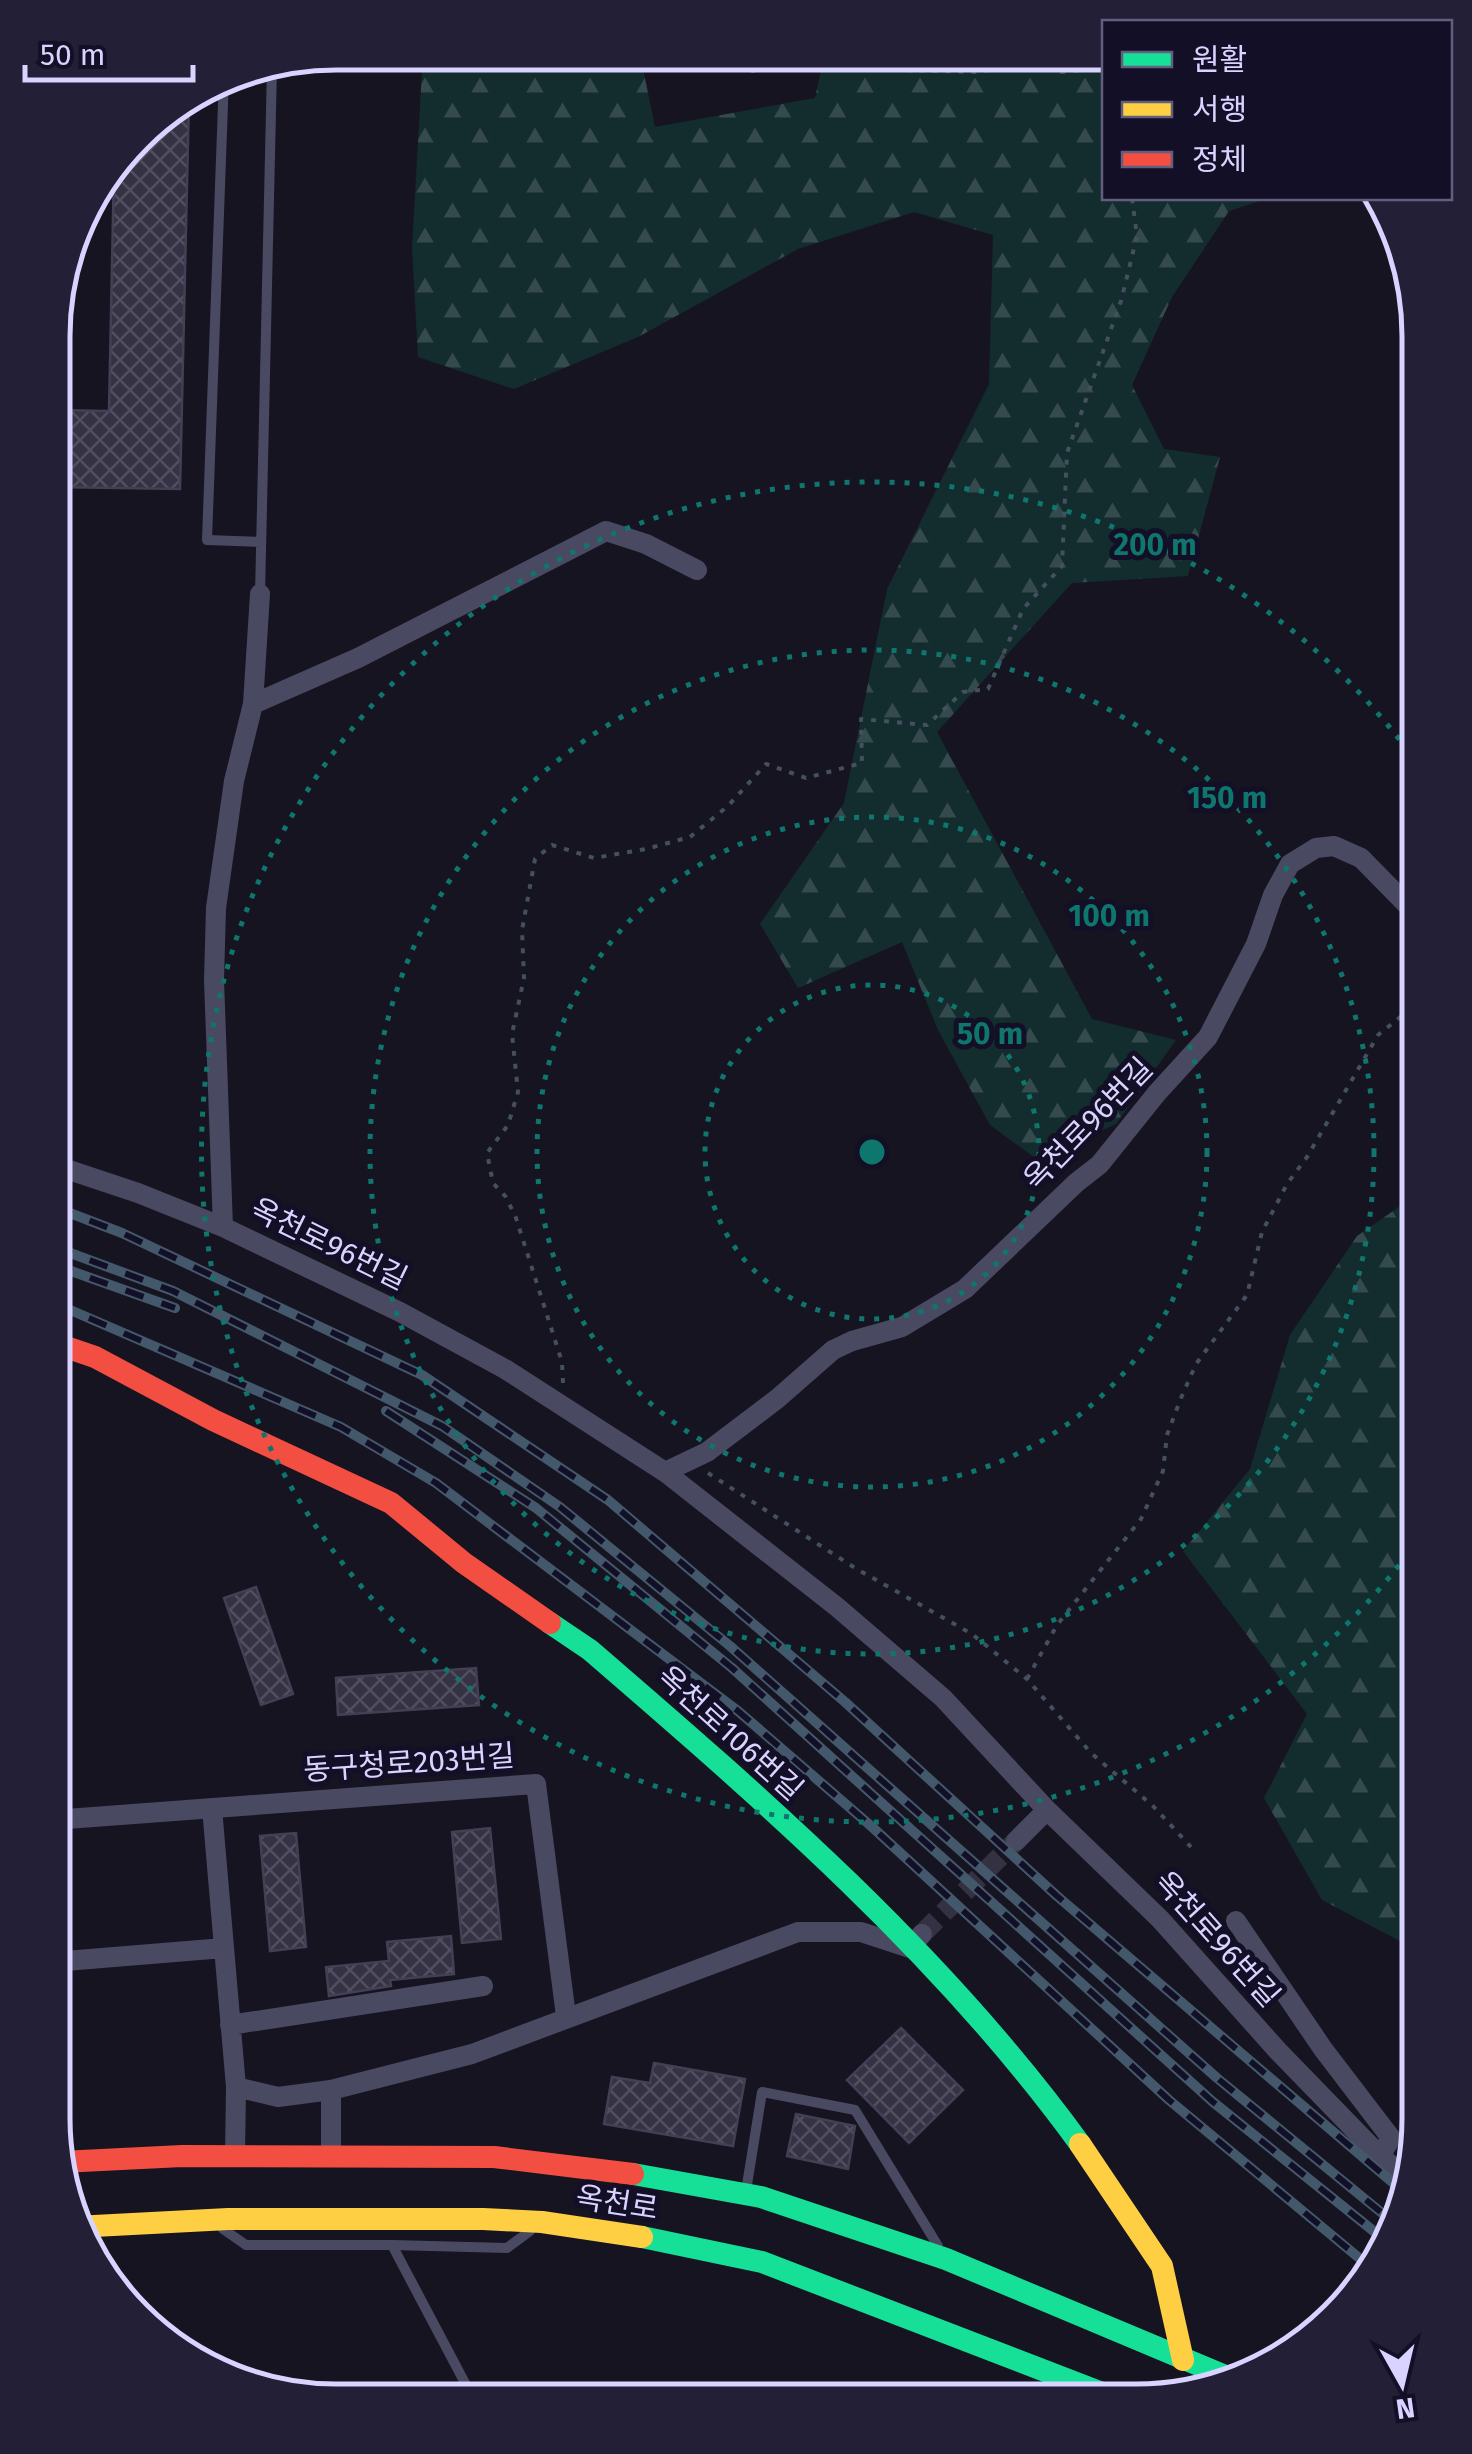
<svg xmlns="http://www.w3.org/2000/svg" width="1472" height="2454" font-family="'Fira Sans','Noto Sans KR',sans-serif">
	<defs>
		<pattern id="forest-firs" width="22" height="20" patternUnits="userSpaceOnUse" patternTransform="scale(2.5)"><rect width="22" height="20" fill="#132c2d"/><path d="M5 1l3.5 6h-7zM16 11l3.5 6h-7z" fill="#354a4c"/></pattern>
		<pattern id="building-cross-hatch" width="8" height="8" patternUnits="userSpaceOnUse" patternTransform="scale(2.5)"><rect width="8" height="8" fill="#343243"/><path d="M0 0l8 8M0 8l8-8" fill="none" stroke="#514f5f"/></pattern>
	</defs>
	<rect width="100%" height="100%" fill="#161421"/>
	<path fill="url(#forest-firs)" d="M 423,53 L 640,54 L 655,127 L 815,98 L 824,56 L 1104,57 L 1104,198 L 1269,198 L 1229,211 L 1172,297 L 1132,385 L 1164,449 L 1220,457 L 1188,576 L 1072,583 L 937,732 L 1092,1019 L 1176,1040 L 1116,1124 L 1038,1160 L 990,1125 L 938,1030 L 902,942 L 798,988 L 760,924 L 844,803 L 887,589 L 989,384 L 993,235 L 914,212 L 798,249 L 638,337 L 514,389 L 418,357 L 412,248 Z
		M 1419,1193 L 1419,1951 L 1322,1900 L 1264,1798 L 1307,1714 L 1183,1551 L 1250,1469 L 1290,1335 L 1357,1236 Z"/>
	<path fill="url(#building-cross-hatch)" stroke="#433f54" stroke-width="2.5" d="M 189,99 L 180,489 L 55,487 L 55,410 L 109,411 L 114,168 L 149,123 Z
		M 256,1587 L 293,1694 L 261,1705 L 224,1598 Z
		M 476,1668 L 479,1705 L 338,1715 L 336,1678 Z
		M 490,1828 L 501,1939 L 462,1943 L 452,1832 Z
		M 296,1833 L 306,1947 L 270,1951 L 260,1836 Z
		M 451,1936 L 454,1974 L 390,1980 L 391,1986 L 329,1996 L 326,1967 L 389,1961 L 387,1942 Z
		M 901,2028 L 963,2090 L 909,2143 L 847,2080 Z
		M 654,2063 L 745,2079 L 733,2146 L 604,2124 L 612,2077 L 650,2083 Z
		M 796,2114 L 855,2126 L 848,2169 L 787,2156 Z"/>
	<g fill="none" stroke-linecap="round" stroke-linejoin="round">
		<path stroke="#333142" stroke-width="20" stroke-dasharray="20 10" stroke-linecap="butt" d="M 922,1934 L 1016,1841"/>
		<path stroke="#44505f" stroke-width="4" stroke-dasharray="5 8" stroke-linecap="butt" d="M 872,56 L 891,70 L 979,72 L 1030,63 L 1062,72 L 1104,68
			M 563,1383 L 562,1362 L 516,1218 L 506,1197 L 493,1183 L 487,1153 L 508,1125 L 518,1092 L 512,1034 L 524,978 L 522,930 L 535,859 L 552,845 L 594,858 L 646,849 L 690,837 L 728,806 L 766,764 L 806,778 L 862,763 L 861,719 L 927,725 L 963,692 L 988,689 L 1023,609 L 1062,566 L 1067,453 L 1121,301 L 1137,236 L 1132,198
			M 708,1473 L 855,1568 L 972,1634 L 1027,1679 L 1091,1753 L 1153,1806 L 1191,1847
			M 1027,1679 L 1057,1625 L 1141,1519 L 1163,1471 L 1167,1435 L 1181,1398 L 1196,1364 L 1247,1295 L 1262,1232 L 1287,1184 L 1307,1157 L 1378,1035 L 1419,1002"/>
		<path stroke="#4a4962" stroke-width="10" d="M 752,55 L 753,68
			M 224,77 L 207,540 L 261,542
			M 260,594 L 272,67 L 266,66
			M 746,2191 L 762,2092 L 855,2110 L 938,2246
			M 223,2229 L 246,2245 L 392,2245 L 474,2400
			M 392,2245 L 507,2248 L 530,2231"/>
		<path stroke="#4a4962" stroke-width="20" d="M 253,704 L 358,658 L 606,531 L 646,544 L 697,570
			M 54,1165 L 138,1193 L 223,1227 L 400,1312 L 505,1369 L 665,1472 L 837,1607 L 943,1698 L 1047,1810 L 1160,1919 L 1278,2051 L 1380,2156 L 1404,2176
			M 223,1227 L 214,980 L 216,908 L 234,781 L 253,704 L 260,594
			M 665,1472 L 707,1452 L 777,1399 L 833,1350 L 852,1341 L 902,1327 L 965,1289 L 1077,1182 L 1100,1164 L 1157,1093 L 1208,1037 L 1256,944 L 1273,895 L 1290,864 L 1316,848 L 1334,846 L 1361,858 L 1419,917
			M 212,1808 L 236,2087 L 235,2156
			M 53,1820 L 536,1784 L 566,2016
			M 1016,1841 L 1047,1810
			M 1236,1921 L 1323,2049 L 1391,2138 L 1380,2156
			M 53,1962 L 224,1948
			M 230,2025 L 483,1986
			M 236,2087 L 278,2097 L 331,2090 L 472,2054 L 798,1932 L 861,1932 L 910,1948 L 922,1934
			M 331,2090 L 331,2155"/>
		<path stroke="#16e098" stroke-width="22" d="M 550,1623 L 590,1650 C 765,1801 943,1955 1080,2144
			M 633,2174 L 761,2197 L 946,2259 L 1237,2381
			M 642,2237 L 762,2262 L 1123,2401"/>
		<path stroke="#ffcf43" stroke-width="22" d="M 1080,2144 L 1162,2266 L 1183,2360
			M 75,2227 L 228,2219 L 483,2219 L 542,2222 L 642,2237"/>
		<path stroke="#f24e42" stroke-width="22" d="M 54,1343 L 95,1357 L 213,1420 L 391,1503 L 464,1563 L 550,1623
			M 61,2162 L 182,2156 L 494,2157 L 633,2174"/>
		<defs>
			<path id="rail" d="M 54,1207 L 122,1233 L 422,1375 L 608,1500 L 845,1702 L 1057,1896 L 1399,2188
				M 54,1247 L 173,1291 L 442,1426 L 560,1507 L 730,1646 L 1217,2078 L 1388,2218
				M 54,1265 L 175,1308
				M 54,1303 L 341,1427 L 436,1483 L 738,1711 L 871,1826 L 1169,2100 L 1370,2267
				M 386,1411 L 536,1508 L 732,1668 L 1213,2102 L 1381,2237"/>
		</defs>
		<use href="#rail" stroke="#43596b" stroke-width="10"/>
		<use href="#rail" stroke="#130f26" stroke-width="6" stroke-dasharray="19" stroke-linecap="butt"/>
	</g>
	<g fill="none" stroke="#0f766e" stroke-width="5" stroke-dasharray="5 10">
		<circle cx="872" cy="1152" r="167"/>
		<circle cx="872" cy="1152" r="335"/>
		<circle cx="872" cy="1152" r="502"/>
		<path d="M1417 1541A670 670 0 1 1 1417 763"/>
	</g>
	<g text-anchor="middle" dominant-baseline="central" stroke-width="10" stroke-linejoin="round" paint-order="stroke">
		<g font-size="30" fill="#d9d4ff" stroke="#130f26">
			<text transform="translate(1088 1124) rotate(-46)">옥천로96번길</text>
			<text transform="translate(329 1244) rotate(26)">옥천로96번길</text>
			<text transform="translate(730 1733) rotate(42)">옥천로106번길</text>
			<text transform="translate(409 1763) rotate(-4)">동구청로203번길</text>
			<text transform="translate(1217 1939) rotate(48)">옥천로96번길</text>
			<text transform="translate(617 2203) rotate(9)">옥천로</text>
		</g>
	</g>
	<path d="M0 0H1472V2454H0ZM336 70H1136A266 266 0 0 1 1402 336V2118A266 266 0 0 1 1136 2384H336A266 266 0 0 1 70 2118V336A266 266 0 0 1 336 70Z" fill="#231f37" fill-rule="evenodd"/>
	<path fill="none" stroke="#d9d4ff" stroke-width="5" d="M336 70H1136A266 266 0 0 1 1402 336V2118A266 266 0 0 1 1136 2384H336A266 266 0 0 1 70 2118V336A266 266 0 0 1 336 70Z"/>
	<circle cx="872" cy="1152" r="15" fill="#0f766e" stroke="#130f26" stroke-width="5"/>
	<g font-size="30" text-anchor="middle" font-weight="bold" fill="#0f766e" stroke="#130f26" stroke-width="10" stroke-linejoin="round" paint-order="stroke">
		<text x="1155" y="555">200 m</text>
		<text x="1227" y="808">150 m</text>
		<text x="1109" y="926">100 m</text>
		<text x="990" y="1044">50 m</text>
	</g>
	<rect x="1102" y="20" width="350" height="180" fill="#130f26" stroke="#625e7d" stroke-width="2.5"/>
	<rect x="1122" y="52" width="50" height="15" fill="#16e098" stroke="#625e7d" stroke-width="2.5"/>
	<text x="1192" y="70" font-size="30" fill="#d9d4ff">원활</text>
	<rect x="1122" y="102" width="50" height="15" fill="#ffcf43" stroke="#625e7d" stroke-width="2.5"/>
	<text x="1192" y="120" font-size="30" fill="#d9d4ff">서행</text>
	<rect x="1122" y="152" width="50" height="15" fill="#f24e42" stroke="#625e7d" stroke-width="2.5"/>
	<text x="1192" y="170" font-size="30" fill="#d9d4ff">정체</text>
	<g transform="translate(1402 2384) rotate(172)" stroke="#130f26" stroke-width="8" paint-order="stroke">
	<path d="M0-8L18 38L0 25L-18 38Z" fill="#d9d4ff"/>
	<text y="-15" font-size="28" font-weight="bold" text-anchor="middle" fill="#d9d4ff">N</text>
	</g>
	<path d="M25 65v15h168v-15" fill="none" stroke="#d9d4ff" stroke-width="5"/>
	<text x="40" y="65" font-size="30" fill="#d9d4ff" stroke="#130f26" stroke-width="8" paint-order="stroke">50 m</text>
</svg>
